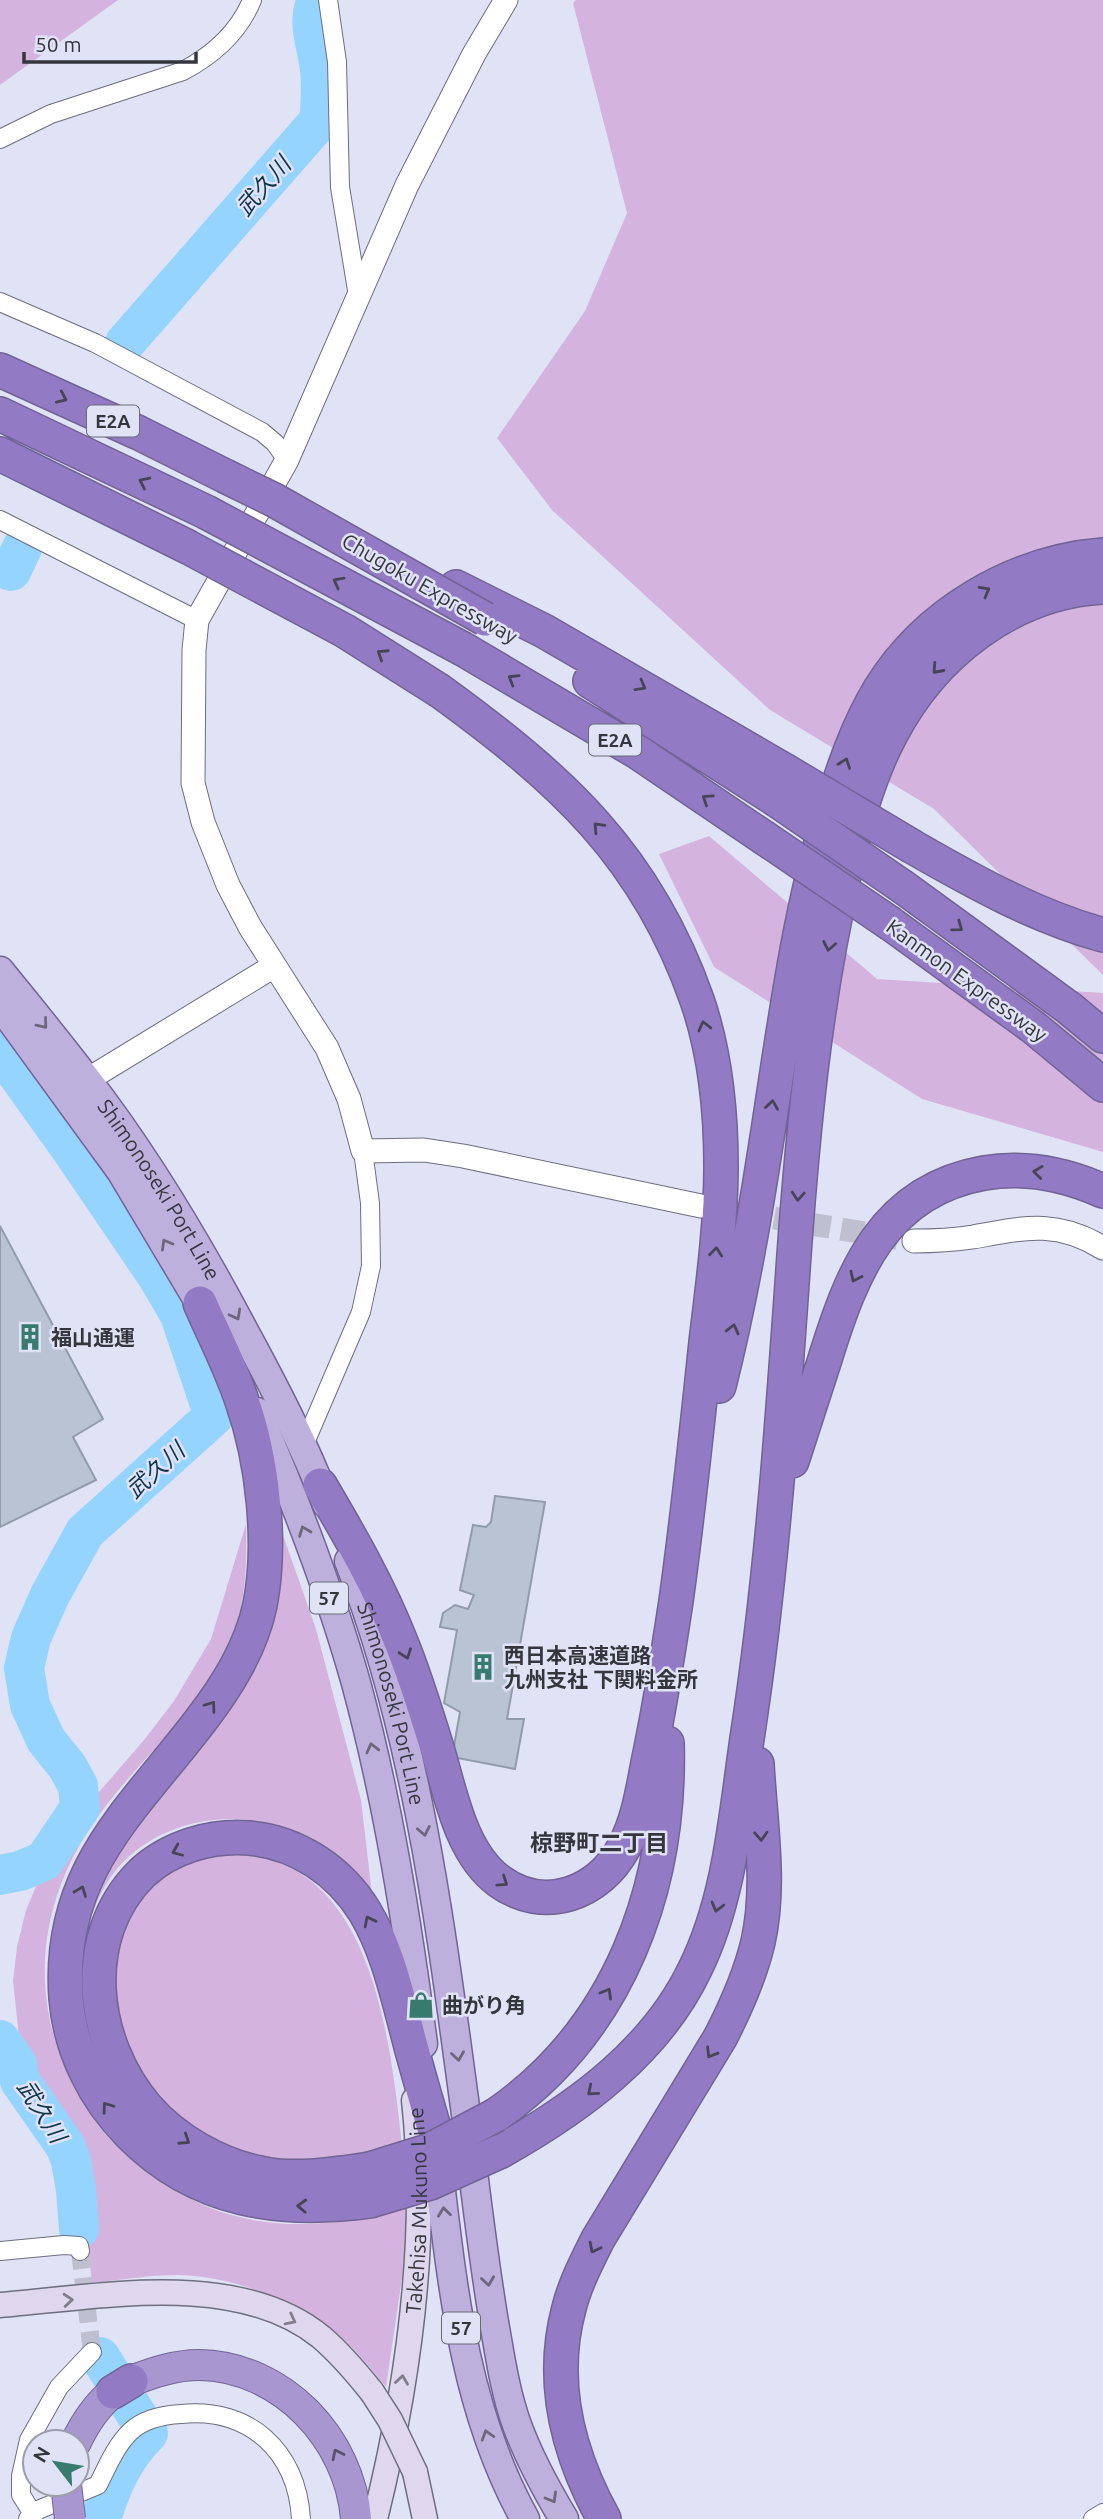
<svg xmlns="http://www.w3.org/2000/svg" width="1103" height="2519" font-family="Ubuntu,'Noto Sans JP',sans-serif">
	<rect width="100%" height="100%" fill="#e0e3f5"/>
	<path fill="#d4b4de" d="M 0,0 L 118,0 L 0,85 Z
		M 576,0 L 1103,0 L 1103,975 L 934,809 L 770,710 L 552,510 L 497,438 L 585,311 L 627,213 L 573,3 Z
		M 709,836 L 877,979 L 1103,993 L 1103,1152 L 922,1099 L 714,967 L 659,854 Z
		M 278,1521 L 316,1629 L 361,1800 L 372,1894 L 299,1835 C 239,1804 155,1819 113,1874 C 95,1898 90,1926 75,1951 L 110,1857 L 224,1711 Z
		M 246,1524 C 247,1567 246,1608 228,1648 C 200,1707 148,1752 108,1803 C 28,1904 22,2024 101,2129 C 110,2141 125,2151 136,2161 C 217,2234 309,2235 409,2207 L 406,2250 L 386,2387 C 369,2366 352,2345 331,2329 C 292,2299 226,2275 177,2275 C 149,2275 120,2280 92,2283 L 87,2234 L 82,2226 L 76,2162 L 70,2145 L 33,2091 L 20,2046 L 13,1981 L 17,1947 L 26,1910 L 41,1875 L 36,1859 L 77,1804 L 100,1791 L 144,1740 L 174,1701 L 211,1639 Z
		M 239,1854 C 374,1863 390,2041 402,2145 C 377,2156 357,2156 330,2158 C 315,2159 297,2164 282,2162 C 272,2161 261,2156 252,2153 C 211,2142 169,2113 145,2078 C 113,2032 106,1973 129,1922 C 136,1906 145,1890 159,1879 C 181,1861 211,1856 239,1854 Z"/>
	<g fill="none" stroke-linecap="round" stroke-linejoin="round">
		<path stroke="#94d4ff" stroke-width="40" d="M 125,343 L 320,120 C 320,104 322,86 320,70 C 318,46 306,24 317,0
			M 11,571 L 22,548
			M 0,1050 L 71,1149 L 158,1277 L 180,1315 L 214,1416 L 85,1532 L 50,1595 L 31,1638 L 24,1668 L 30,1705 L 46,1740 L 67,1766 L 78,1786 L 80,1808 L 44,1861 L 20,1871 L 0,1875
			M 0,2040 L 17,2064 L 20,2081 L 66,2147 L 71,2161 L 76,2190 L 79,2229
			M 100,2357 L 148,2433 C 123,2458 111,2486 101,2519"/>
	</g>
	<path fill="#b9c3d3" stroke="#919baa" stroke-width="2" d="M 0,1226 L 103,1419 L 73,1437 L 96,1480 L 0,1527 Z
		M 495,1496 L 545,1502 L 507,1719 L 524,1719 L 515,1769 L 452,1757 L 460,1712 L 444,1703 L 457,1630 L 440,1627 L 443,1613 L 455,1605 L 468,1609 L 474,1595 L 460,1590 L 473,1525 L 486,1527 L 491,1522 Z"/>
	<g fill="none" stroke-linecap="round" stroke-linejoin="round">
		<path stroke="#bec0d0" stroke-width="18" stroke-dasharray="18 9" stroke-linecap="butt" d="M 80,2251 L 92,2352"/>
		<path stroke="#bec0d0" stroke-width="23" stroke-dasharray="23 11" stroke-linecap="butt" d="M 707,1207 L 914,1241"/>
		<defs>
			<path id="minor" d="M 328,0 L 337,62 L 340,187 L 358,296
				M 0,139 L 51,114 L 183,71 C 213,55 239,32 252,0
				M 0,302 L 95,343 L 262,432 L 275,443 L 287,460
				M 0,520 L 197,620
				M 304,1445 L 361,1312 L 371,1266 L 370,1203 L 363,1151
				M 0,2251 L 64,2245 L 79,2246 L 80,2251
				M 33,2514 L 21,2495 L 21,2476 L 29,2440 L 59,2387 L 92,2352
				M 28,2519 L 38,2510 L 98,2485 C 107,2467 116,2445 131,2431 C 144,2419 164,2415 181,2414 C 249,2407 297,2451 301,2519
				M 1093,2519 L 1103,2513"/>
			<path id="tertiary" d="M 506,0 L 474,54 L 407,185 L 287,460 L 197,620 L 194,650 L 193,783 L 203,822 L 228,885 L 250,927 L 327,1048 L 349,1099 L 363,1151 L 424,1150 L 463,1156 L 701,1206
				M 74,1088 L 274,966
				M 914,1241 C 934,1241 953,1240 973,1237 C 1023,1228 1056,1219 1103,1248"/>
			<g id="secondary">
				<path d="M 0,2305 C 100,2297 237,2269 321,2337 C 341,2354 356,2372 372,2392"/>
				<path d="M 415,2472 L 425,2519"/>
				<path id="s1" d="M 375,2519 C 408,2386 429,2237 414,2100"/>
			</g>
			<g id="primary">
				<path id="s2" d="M 0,971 C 29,1007 58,1042 86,1079 C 147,1158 198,1244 244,1331 C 275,1388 304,1444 327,1504"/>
				<path d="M 0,1005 L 121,1171 L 210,1320"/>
				<path d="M 257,1412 C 295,1500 330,1591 356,1683 C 388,1801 407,1922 423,2044"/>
				<path id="s3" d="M 349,1561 C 417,1736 440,1922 465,2107 C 474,2179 482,2251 494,2322 C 500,2356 505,2392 517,2425 C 529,2458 546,2489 564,2519"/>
				<path d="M 437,2157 C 452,2282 463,2407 525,2519"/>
			</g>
			<path id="trunk" d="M 131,2381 C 152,2373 175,2365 199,2365 C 282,2366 350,2439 356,2519
				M 76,2442 C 85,2423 96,2406 113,2392"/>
			<path id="motorway" d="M 0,370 L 139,433 L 225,476
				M 0,414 L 206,512
				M 0,454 L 186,546
				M 456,587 L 544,631 L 784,770
				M 463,649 L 639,753 L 763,837
				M 590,681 L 775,799
				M 913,847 C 974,882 1035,916 1103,935
				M 903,887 L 1069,1008 L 1103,1036
				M 891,924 L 1033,1027 L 1103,1085
				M 200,1303 C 214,1335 231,1368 242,1401 C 263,1460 272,1544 260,1605 C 251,1648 227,1686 201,1720 C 131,1812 57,1871 66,1998 C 70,2049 94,2098 130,2134 C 197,2202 280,2213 370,2201
				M 719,1386 C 744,1286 760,1186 775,1085 C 789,993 803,900 830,811 C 843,769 857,727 880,689 C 927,613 1014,562 1103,555
				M 792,1461 C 803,1427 814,1393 825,1359 C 852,1272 883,1191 984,1173 C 1025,1166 1065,1174 1103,1191
				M 320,1485 C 350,1536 379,1586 401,1642 C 415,1676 426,1712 437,1748 C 450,1791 460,1852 499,1881 C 544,1914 599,1894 624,1847 C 639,1819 643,1788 649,1758 C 660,1706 668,1654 676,1601 C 688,1515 697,1429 706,1342 C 713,1284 721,1225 721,1166 C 721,1111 715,1052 697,1000 C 646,855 561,779 440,691
				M 496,2115 C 619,2030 671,1888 667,1743
				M 501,2151 C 579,2107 656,2051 695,1969 C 731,1896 736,1811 748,1732 C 772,1574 783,1415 794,1255 C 803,1129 815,1004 843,880 C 854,831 867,779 891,734 C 933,654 1011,592 1103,587
				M 370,2169 C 335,2174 295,2181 260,2173 C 219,2165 175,2140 147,2108 C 91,2043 77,1937 142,1873 C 170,1847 211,1835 249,1838 C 297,1842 340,1871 365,1912 C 387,1949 396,1990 407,2031 C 415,2063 425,2096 434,2128
				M 113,2392 L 131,2381
				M 604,2519 C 568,2454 549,2382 569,2308 C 575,2284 587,2261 598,2239 L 720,2038 C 736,2007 750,1976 758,1942 C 771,1885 760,1821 757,1764"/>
		</defs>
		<use href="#minor" stroke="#6c6e7e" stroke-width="20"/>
		<use href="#tertiary" stroke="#6c6e7e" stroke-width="25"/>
		<use href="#secondary" stroke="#6c6e7e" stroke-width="27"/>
		<use href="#primary" stroke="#716395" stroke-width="31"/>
		<use href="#trunk" stroke="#716395" stroke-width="32"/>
		<use href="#motorway" stroke="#716395" stroke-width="36"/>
		<use href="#minor" stroke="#fff" stroke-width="18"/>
		<use href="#tertiary" stroke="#fff" stroke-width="23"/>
		<use href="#secondary" stroke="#ded7ed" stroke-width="24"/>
		<use href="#primary" stroke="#beb0dc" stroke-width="28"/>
		<use href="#trunk" stroke="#a896d0" stroke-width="30"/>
		<use href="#motorway" stroke="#927bc4" stroke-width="33"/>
		<defs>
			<path id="secondary-bridge" d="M 372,2392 L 390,2420 L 415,2472"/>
			<path id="trunk-bridge" d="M 66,2484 L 70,2519"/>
			<path id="motorway-bridge" d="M 225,476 L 274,500 L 485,619
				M 206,512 L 463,649
				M 186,546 L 345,631 L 440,691
				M 784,770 L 913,847
				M 775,799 L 903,887
				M 763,837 L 891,924
				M 370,2169 L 428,2151 L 496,2115
				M 370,2201 L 430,2183 L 501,2151"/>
		</defs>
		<use href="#secondary-bridge" stroke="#6c6e7e" stroke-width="27" stroke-linecap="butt"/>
		<use href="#trunk-bridge" stroke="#716395" stroke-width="32" stroke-linecap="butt"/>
		<use href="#motorway-bridge" stroke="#716395" stroke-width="36" stroke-linecap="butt"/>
		<use href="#secondary-bridge" stroke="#ded7ed" stroke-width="24"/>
		<use href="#trunk-bridge" stroke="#a896d0" stroke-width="30"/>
		<use href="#motorway-bridge" stroke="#927bc4" stroke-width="33"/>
	</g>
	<defs><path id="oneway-chevron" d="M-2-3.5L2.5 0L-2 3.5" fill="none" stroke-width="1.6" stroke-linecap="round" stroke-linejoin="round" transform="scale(1.75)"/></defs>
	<g stroke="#484458">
		<use href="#oneway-chevron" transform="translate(62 398) rotate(24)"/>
		<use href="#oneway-chevron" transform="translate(144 482) rotate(-154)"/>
		<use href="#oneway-chevron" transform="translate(338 582) rotate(-152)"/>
		<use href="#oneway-chevron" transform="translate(985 591) rotate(-29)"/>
		<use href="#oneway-chevron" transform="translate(382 654) rotate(-147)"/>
		<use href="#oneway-chevron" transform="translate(937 669) rotate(132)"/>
		<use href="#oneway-chevron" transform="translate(513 679) rotate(-149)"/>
		<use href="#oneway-chevron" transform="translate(641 686) rotate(29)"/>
		<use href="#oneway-chevron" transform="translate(845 763) rotate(-70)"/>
		<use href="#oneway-chevron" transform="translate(707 799) rotate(-146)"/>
		<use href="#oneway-chevron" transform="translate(598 827) rotate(-133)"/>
		<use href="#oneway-chevron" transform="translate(958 927) rotate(36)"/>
		<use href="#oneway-chevron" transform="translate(829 946) rotate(101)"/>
		<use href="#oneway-chevron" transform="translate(704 1026) rotate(-104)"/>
		<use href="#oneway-chevron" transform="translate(772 1105) rotate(-82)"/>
		<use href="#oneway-chevron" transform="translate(1038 1172) rotate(-173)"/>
		<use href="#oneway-chevron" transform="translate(798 1196) rotate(94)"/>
		<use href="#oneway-chevron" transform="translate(716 1252) rotate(-84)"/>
		<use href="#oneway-chevron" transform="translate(855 1277) rotate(116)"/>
		<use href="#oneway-chevron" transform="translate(733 1329) rotate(-76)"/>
		<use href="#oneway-chevron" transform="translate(406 1654) rotate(70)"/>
		<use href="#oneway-chevron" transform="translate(211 1706) rotate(-54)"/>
		<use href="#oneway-chevron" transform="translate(761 1836) rotate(87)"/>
		<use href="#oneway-chevron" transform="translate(177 1851) rotate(157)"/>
		<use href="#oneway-chevron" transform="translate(503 1882) rotate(34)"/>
		<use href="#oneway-chevron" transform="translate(81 1891) rotate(-69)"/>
		<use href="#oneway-chevron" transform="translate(717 1907) rotate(105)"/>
		<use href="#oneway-chevron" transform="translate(369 1921) rotate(-117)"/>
		<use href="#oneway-chevron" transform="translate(607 1993) rotate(-60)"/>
		<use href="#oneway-chevron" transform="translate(711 2053) rotate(121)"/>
		<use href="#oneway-chevron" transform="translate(592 2091) rotate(140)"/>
		<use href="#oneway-chevron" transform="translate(107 2107) rotate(-126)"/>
		<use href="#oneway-chevron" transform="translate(185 2140) rotate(33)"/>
		<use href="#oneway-chevron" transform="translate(302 2206) rotate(-178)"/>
		<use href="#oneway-chevron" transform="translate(594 2248) rotate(117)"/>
	</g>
	<g stroke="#6c677d">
		<use href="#oneway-chevron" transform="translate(43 1024) rotate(51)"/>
		<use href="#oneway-chevron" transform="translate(166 1244) rotate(-120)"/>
		<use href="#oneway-chevron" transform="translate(236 1315) rotate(62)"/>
		<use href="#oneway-chevron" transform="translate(304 1531) rotate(-111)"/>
		<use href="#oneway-chevron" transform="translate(372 1748) rotate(-104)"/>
		<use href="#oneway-chevron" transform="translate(424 1831) rotate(79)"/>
		<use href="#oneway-chevron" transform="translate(458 2056) rotate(82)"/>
		<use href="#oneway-chevron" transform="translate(444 2212) rotate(-97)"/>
		<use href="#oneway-chevron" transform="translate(488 2281) rotate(82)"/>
		<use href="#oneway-chevron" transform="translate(487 2435) rotate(-107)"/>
		<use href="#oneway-chevron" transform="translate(552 2498) rotate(60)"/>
	</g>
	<g stroke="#817e8c">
		<use href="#oneway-chevron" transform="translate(68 2300) rotate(-5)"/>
		<use href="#oneway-chevron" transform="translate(291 2320) rotate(27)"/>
		<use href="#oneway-chevron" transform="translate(402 2380) rotate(-82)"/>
	</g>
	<use stroke="#585369" href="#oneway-chevron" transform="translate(337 2454) rotate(-116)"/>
	<defs>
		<symbol id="building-bare" viewBox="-9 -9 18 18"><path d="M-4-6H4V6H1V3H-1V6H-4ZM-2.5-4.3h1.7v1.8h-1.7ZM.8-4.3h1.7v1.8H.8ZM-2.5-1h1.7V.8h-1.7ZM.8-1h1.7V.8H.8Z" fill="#377b6e" stroke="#e0e3f5" stroke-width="2.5" paint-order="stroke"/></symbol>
		<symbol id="shop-bare" viewBox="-9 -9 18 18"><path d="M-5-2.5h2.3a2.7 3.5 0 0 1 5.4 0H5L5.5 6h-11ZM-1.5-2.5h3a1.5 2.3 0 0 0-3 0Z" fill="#377b6e" stroke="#e0e3f5" stroke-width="2.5" paint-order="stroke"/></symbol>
	</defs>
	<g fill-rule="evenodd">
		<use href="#building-bare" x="11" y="1318" width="38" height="38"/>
		<use href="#building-bare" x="464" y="1648" width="38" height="38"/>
		<use href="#shop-bare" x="402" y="1986" width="38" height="38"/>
	</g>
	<g text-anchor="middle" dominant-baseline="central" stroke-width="5" stroke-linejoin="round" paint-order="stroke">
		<g fill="#e0e3f5" stroke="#686a74" stroke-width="2">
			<rect x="87" y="405.5" width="52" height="31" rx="5"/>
			<rect x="589" y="724.5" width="52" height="31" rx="5"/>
			<rect x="310" y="1582.5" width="38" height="31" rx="5"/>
			<rect x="442" y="2312.5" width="38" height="31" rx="5"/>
		</g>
		<g font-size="19" font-weight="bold" fill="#35363d">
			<text x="113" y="421">E2A</text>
			<text x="615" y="740">E2A</text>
			<text x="329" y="1598">57</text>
			<text x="461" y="2328">57</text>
		</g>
		<g font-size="21" fill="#35363d" stroke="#e0e3f5">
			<text transform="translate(430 588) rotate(30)">Chugoku Expressway</text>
			<text transform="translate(967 980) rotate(36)">Kanmon Expressway</text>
			<text stroke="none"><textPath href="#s2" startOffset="271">Shimonoseki Port Line</textPath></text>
			<text stroke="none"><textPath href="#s3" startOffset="149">Shimonoseki Port Line</textPath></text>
			<text stroke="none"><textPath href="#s1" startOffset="312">Takehisa Mukuno Line</textPath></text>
		</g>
		<g font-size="21" font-weight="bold" fill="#35363d" stroke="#e0e3f5" text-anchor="start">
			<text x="51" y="1337">福山通運</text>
			<text x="504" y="1655">西日本高速道路<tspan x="504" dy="24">九州支社 下関料金所</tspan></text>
			<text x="442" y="2005">曲がり角</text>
		</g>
		<g font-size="23" font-style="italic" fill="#0f3449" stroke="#e0e3f5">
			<text transform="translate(263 186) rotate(-49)">武久川</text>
			<text transform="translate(155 1470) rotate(-42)">武久川</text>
			<text transform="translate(42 2111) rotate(58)">武久川</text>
		</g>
		<g font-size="23" font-weight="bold" fill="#35363d" stroke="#e0e3f5">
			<text x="599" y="1842">椋野町二丁目</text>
		</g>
	</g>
	<g transform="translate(56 2463) rotate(301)"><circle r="33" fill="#e0e3f5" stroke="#9c9eab" stroke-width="2"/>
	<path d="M0-5L12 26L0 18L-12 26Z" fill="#377b6e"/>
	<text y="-10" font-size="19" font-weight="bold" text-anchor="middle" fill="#35363d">N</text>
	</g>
	<path d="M24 52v10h172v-10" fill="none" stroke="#35363d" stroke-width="3.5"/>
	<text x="35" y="52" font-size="21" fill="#35363d" stroke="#e0e3f5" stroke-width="5" paint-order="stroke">50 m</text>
</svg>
